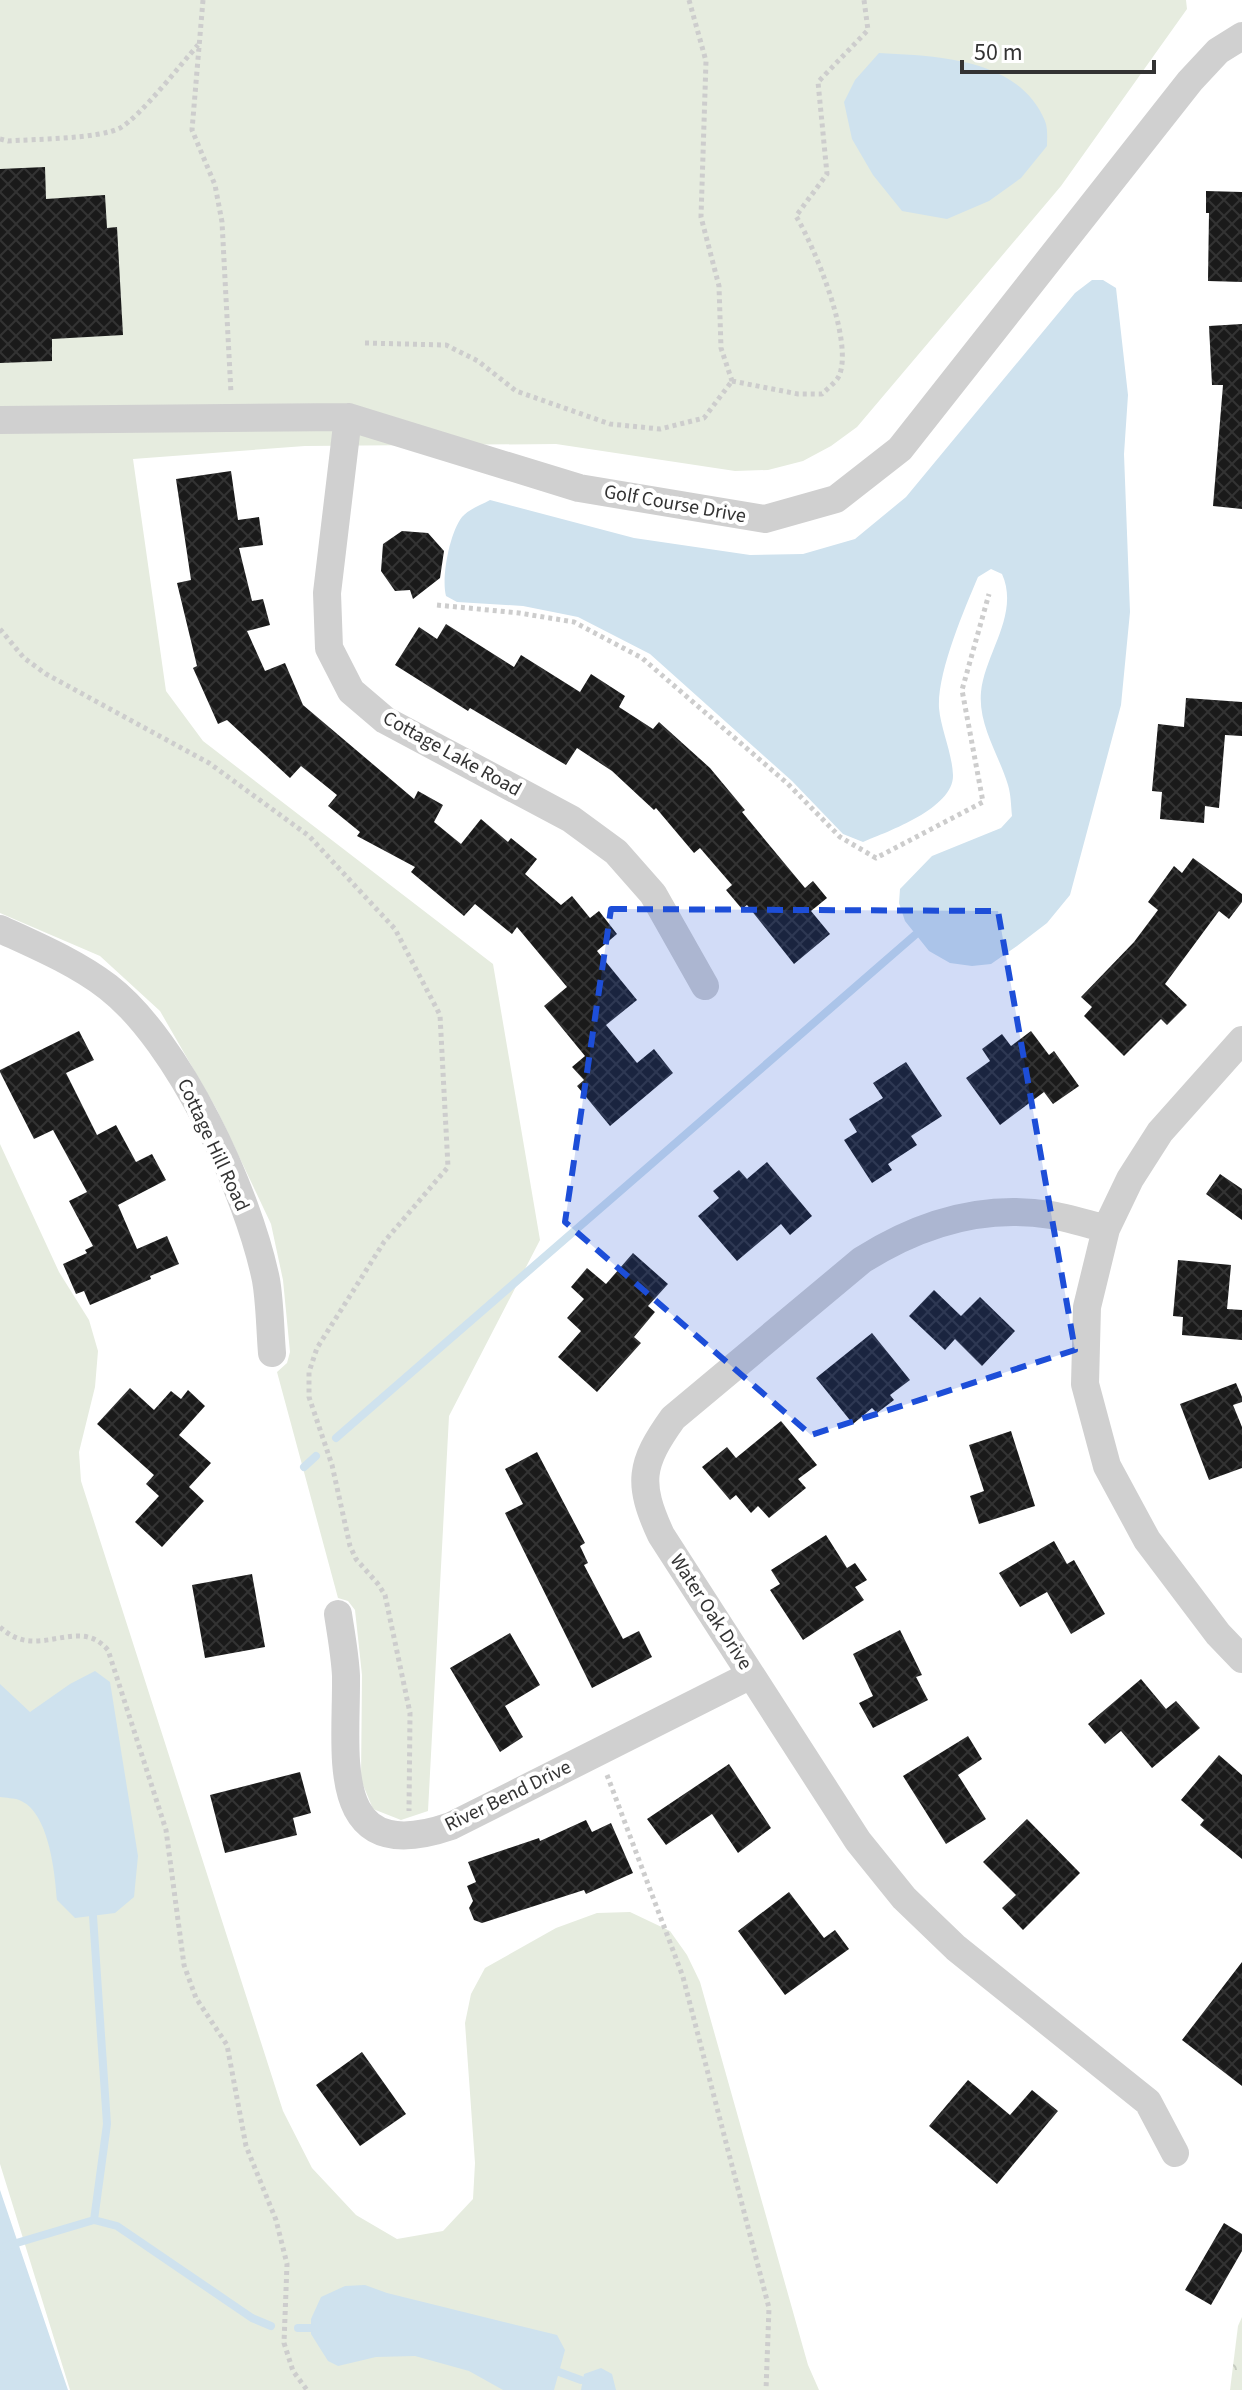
<svg xmlns="http://www.w3.org/2000/svg" width="1242" height="2390" font-family="'Source Sans 3',sans-serif">
	<defs>
		<pattern id="forest-crowns" width="20" height="18" patternUnits="userSpaceOnUse" patternTransform="scale(2)"><rect width="20" height="18" fill="#e6ecdf"/><path d="M2 6a3 3 0 1 1 6 0M12 15a3 3 0 1 1 6 0" fill="none" stroke="#c6cbc0"/></pattern>
		<pattern id="building-cross-hatch" width="8" height="8" patternUnits="userSpaceOnUse" patternTransform="scale(2)"><rect width="8" height="8" fill="#1a1a1a"/><path d="M0 0l8 8M0 8l8-8" fill="none" stroke="#333"/></pattern>
	</defs>
	<rect width="100%" height="100%" fill="#fff"/>
	<path fill="#e6ecdf" d="M 0,0 L 1186,0 L 1187,9 L 1061,186 L 857,427 L 831,446 L 803,461 L 768,470 L 735,471 L 556,444 L 305,446 L 133,459 L 166,691 L 203,741 L 493,964 L 540,1240 L 449,1416 L 428,1811 L 401,1820 L 373,1809 L 361,1780 L 362,1675 L 355,1610 L 348,1601 L 338,1598 L 277,1372 L 287,1363 L 290,1352 L 283,1280 L 271,1224 L 217,1110 L 160,1011 L 100,956 L 0,913 Z
		M 0,1144 L 59,1272 L 89,1320 L 98,1351 L 95,1387 L 79,1452 L 81,1481 L 283,2111 L 312,2168 L 356,2215 L 397,2239 L 443,2231 L 473,2199 L 475,2163 L 465,2023 L 471,1994 L 485,1968 L 556,1928 L 597,1913 L 630,1912 L 670,1931 L 687,1955 L 700,1982 L 808,2365 L 819,2390 L 70,2390 L 0,2164 Z"/>
	<path fill="url(#forest-crowns)" d="M 1242,2317 L 1242,2390 L 1230,2390 L 1238,2326 Z"/>
	<path fill="#cfe2ee" d="M 879,53 C 937,56 1019,58 1045,121 C 1048,128 1047,139 1047,146 L 1021,178 L 989,201 L 947,219 L 902,211 L 873,175 L 852,139 L 844,102 L 855,80 Z
		M 1092,280 L 1103,280 L 1116,288 L 1128,395 L 1124,454 L 1130,612 L 1121,705 L 1070,895 L 1047,923 L 1017,946 L 991,964 L 972,966 L 950,963 L 929,951 L 905,921 L 899,903 L 900,889 L 932,856 L 1001,828 L 1012,816 C 1011,806 1011,795 1008,785 C 999,755 978,725 981,692 C 985,653 1020,614 1002,574 L 991,569 L 978,577 C 964,610 937,673 939,708 C 941,730 952,752 953,775 C 954,808 889,831 863,842 L 843,834 L 792,781 L 650,654 L 578,617 L 523,606 L 457,602 L 446,596 C 441,577 450,532 462,517 C 469,509 481,505 490,500 L 634,538 L 750,555 L 803,554 L 855,539 L 906,497 L 1075,293 Z
		M 95,1671 L 110,1682 L 138,1856 L 134,1897 L 115,1913 L 75,1918 L 57,1900 C 55,1873 49,1811 19,1800 C 14,1798 6,1798 0,1797 L 0,1684 L 30,1712 L 70,1684 Z
		M 0,2190 L 68,2390 L 0,2390 Z
		M 365,2285 L 387,2293 L 557,2335 L 565,2350 L 554,2390 L 503,2390 L 469,2371 L 415,2356 L 376,2357 L 338,2366 L 328,2361 L 311,2334 L 311,2319 L 321,2297 L 345,2286 Z
		M 601,2368 L 612,2374 L 616,2390 L 581,2390 L 584,2374 Z"/>
	<g fill="none" stroke-linecap="round" stroke-linejoin="round">
		<path stroke="#cfe2ee" stroke-width="8" d="M 336,1438 L 915,935
			M 304,1467 L 316,1456
			M 93,1916 L 107,2124 L 94,2220
			M 0,2248 L 94,2220 L 117,2226 L 252,2318 L 271,2326
			M 298,2328 L 311,2328
			M 559,2372 L 581,2380"/>
	</g>
	<path fill="url(#building-cross-hatch)" d="M 45,167 L 46,199 L 105,195 L 107,228 L 117,227 L 123,335 L 52,339 L 52,361 L 0,363 L 0,169 Z
		M 1206,191 L 1242,192 L 1242,282 L 1208,281 L 1209,213 L 1206,213 Z
		M 1242,324 L 1242,509 L 1213,506 L 1223,385 L 1212,385 L 1209,326 Z
		M 231,471 L 238,520 L 259,517 L 263,545 L 239,548 L 252,601 L 263,599 L 270,625 L 247,631 L 265,671 L 285,663 L 303,705 L 414,799 L 418,791 L 443,805 L 434,822 L 461,844 L 481,819 L 508,842 L 511,838 L 537,859 L 525,874 L 561,905 L 572,896 L 590,918 L 599,911 L 617,934 L 597,951 L 637,1000 L 606,1025 L 637,1063 L 654,1049 L 673,1073 L 610,1126 L 577,1086 L 584,1080 L 572,1067 L 585,1056 L 544,1006 L 567,987 L 517,927 L 512,934 L 475,904 L 464,916 L 411,872 L 415,867 L 357,836 L 360,832 L 328,806 L 337,795 L 301,766 L 290,778 L 227,720 L 218,724 L 193,668 L 197,666 L 177,583 L 191,580 L 176,479 Z
		M 402,531 L 428,533 L 444,551 L 440,578 L 413,599 L 410,590 L 395,591 L 381,571 L 383,544 Z
		M 446,624 L 514,667 L 521,655 L 580,692 L 591,674 L 625,696 L 619,707 L 653,729 L 659,722 L 710,768 L 745,810 L 742,812 L 805,888 L 813,881 L 827,898 L 811,911 L 830,934 L 794,964 L 747,905 L 742,909 L 726,890 L 732,885 L 700,848 L 694,853 L 656,808 L 654,810 L 612,771 L 577,748 L 566,765 L 470,708 L 468,711 L 395,665 L 419,627 L 437,639 Z
		M 1186,698 L 1242,702 L 1242,736 L 1225,735 L 1219,808 L 1205,806 L 1204,823 L 1160,819 L 1162,792 L 1152,791 L 1158,724 L 1184,727 Z
		M 1193,858 L 1242,894 L 1242,902 L 1229,919 L 1219,911 L 1165,984 L 1187,1005 L 1167,1025 L 1161,1019 L 1124,1056 L 1084,1016 L 1092,1007 L 1081,997 L 1134,942 L 1158,910 L 1148,902 L 1174,866 L 1182,873 Z
		M 79,1031 L 94,1060 L 66,1073 L 97,1135 L 116,1125 L 136,1162 L 152,1154 L 166,1180 L 118,1205 L 137,1249 L 167,1236 L 179,1264 L 150,1276 L 151,1279 L 90,1305 L 84,1291 L 76,1294 L 63,1264 L 87,1253 L 85,1250 L 93,1246 L 69,1201 L 87,1192 L 53,1130 L 34,1139 L 0,1072 L 0,1070 Z
		M 1031,1031 L 1049,1055 L 1054,1051 L 1079,1086 L 1053,1104 L 1044,1092 L 1000,1125 L 966,1078 L 990,1061 L 982,1049 L 1002,1034 L 1011,1046 Z
		M 906,1062 L 942,1116 L 911,1136 L 917,1145 L 888,1164 L 892,1170 L 872,1183 L 844,1140 L 857,1132 L 849,1119 L 883,1098 L 873,1083 Z
		M 767,1162 L 812,1216 L 790,1235 L 781,1224 L 737,1261 L 698,1216 L 719,1198 L 713,1191 L 739,1170 L 747,1179 Z
		M 1220,1174 L 1242,1189 L 1242,1220 L 1206,1194 Z
		M 633,1253 L 668,1284 L 648,1306 L 655,1312 L 634,1337 L 641,1343 L 597,1392 L 558,1357 L 581,1331 L 567,1318 L 584,1299 L 571,1287 L 587,1268 L 606,1284 Z
		M 1178,1260 L 1231,1265 L 1227,1309 L 1242,1310 L 1242,1340 L 1182,1335 L 1183,1317 L 1173,1316 Z
		M 934,1290 L 961,1316 L 980,1297 L 1015,1331 L 982,1366 L 955,1339 L 945,1350 L 909,1316 Z
		M 872,1333 L 910,1380 L 890,1395 L 894,1400 L 877,1413 L 872,1408 L 853,1424 L 816,1378 Z
		M 1236,1383 L 1242,1397 L 1242,1402 L 1233,1405 L 1242,1427 L 1242,1468 L 1209,1480 L 1180,1404 Z
		M 130,1388 L 154,1410 L 171,1391 L 181,1399 L 188,1390 L 205,1406 L 179,1435 L 211,1463 L 189,1487 L 204,1501 L 162,1547 L 135,1522 L 159,1496 L 146,1484 L 154,1475 L 97,1424 Z
		M 781,1421 L 817,1465 L 798,1479 L 806,1488 L 769,1518 L 758,1506 L 751,1513 L 736,1495 L 730,1500 L 702,1467 L 727,1447 L 736,1458 Z
		M 1011,1431 L 1035,1506 L 979,1524 L 970,1496 L 984,1491 L 969,1445 Z
		M 537,1452 L 585,1543 L 580,1546 L 588,1563 L 584,1565 L 623,1639 L 639,1631 L 652,1657 L 592,1688 L 505,1513 L 523,1504 L 505,1469 Z
		M 826,1535 L 847,1568 L 855,1563 L 867,1580 L 855,1587 L 864,1600 L 803,1640 L 770,1590 L 780,1584 L 771,1570 Z
		M 1054,1541 L 1067,1564 L 1074,1560 L 1105,1614 L 1071,1634 L 1047,1592 L 1020,1607 L 999,1573 Z
		M 252,1574 L 265,1647 L 205,1658 L 192,1585 Z
		M 900,1630 L 922,1675 L 916,1677 L 928,1700 L 873,1728 L 859,1703 L 873,1696 L 853,1654 Z
		M 510,1633 L 540,1685 L 505,1706 L 523,1737 L 500,1752 L 450,1668 Z
		M 1141,1679 L 1166,1709 L 1176,1701 L 1200,1728 L 1152,1768 L 1121,1731 L 1105,1744 L 1088,1724 Z
		M 968,1736 L 982,1759 L 958,1775 L 986,1819 L 946,1844 L 903,1776 Z
		M 1219,1755 L 1242,1775 L 1242,1859 L 1200,1825 L 1204,1820 L 1181,1800 Z
		M 729,1764 L 771,1828 L 738,1853 L 712,1814 L 666,1845 L 647,1819 Z
		M 300,1772 L 311,1813 L 293,1818 L 297,1835 L 225,1853 L 210,1795 Z
		M 1027,1819 L 1080,1873 L 1023,1930 L 1002,1908 L 1016,1895 L 983,1862 Z
		M 586,1820 L 592,1832 L 611,1823 L 633,1873 L 586,1894 L 584,1890 L 482,1923 L 474,1920 L 469,1908 L 473,1901 L 467,1886 L 476,1882 L 468,1862 L 539,1838 L 540,1841 Z
		M 789,1892 L 824,1938 L 835,1930 L 849,1949 L 785,1995 L 738,1931 Z
		M 1242,1962 L 1242,2086 L 1182,2040 Z
		M 362,2052 L 406,2114 L 360,2146 L 316,2085 Z
		M 968,2080 L 1010,2115 L 1032,2090 L 1058,2111 L 997,2184 L 929,2126 Z
		M 1224,2223 L 1242,2234 L 1242,2251 L 1211,2305 L 1185,2290 Z"/>
	<g fill="none" stroke-linecap="round" stroke-linejoin="round">
		<path stroke="#cdcdcd" stroke-width="5" stroke-dasharray="4 4" stroke-linecap="butt" d="M 203,0 L 192,130 L 215,185 L 222,222 L 231,393
			M 689,0 L 706,61 L 701,217 L 719,286 L 721,348 L 732,381
			M 0,139 L 8,141 C 35,139 98,139 120,128 C 141,116 180,65 198,45
			M 365,343 L 446,345 L 478,361 L 516,391 L 610,424 L 660,429 L 704,418 L 732,381
			M 732,381 L 798,394 L 822,394 C 827,389 836,382 839,376 C 854,342 815,248 796,216 L 827,174 L 818,82 L 868,30 L 864,0
			M 437,605 L 519,613 L 574,622 L 642,658 L 788,784 L 840,837 L 876,858 L 983,802 L 962,690 L 989,594
			M 0,629 L 24,658 L 46,674 L 209,763 L 309,836 L 395,929 L 440,1015 L 448,1167 L 384,1242 L 317,1348 L 309,1372 L 309,1397 L 332,1465 L 350,1546 L 356,1559 L 378,1584 L 385,1595 L 410,1713 L 409,1811
			M 0,1627 C 38,1663 77,1614 108,1650 L 166,1830 L 184,1965 L 196,1998 L 227,2045 L 246,2146 L 276,2220 L 287,2264 L 284,2343 L 293,2371 L 307,2390
			M 607,1775 L 683,1977 L 769,2308 L 766,2390"/>
		<path stroke="#d0d0d0" stroke-width="28" d="M 348,417 L 327,593 L 329,648 L 351,691 L 385,720 L 571,819 L 616,852 L 653,894 L 705,986
			M 0,420 L 348,417 L 579,488 L 765,519 L 836,499 L 900,449 L 1190,81 L 1218,51 L 1242,36
			M 0,929 C 37,946 75,962 108,987 C 179,1042 248,1192 266,1280 C 270,1303 270,1329 272,1353
			M 1242,1040 L 1160,1132 L 1130,1179 L 1106,1229 L 1087,1307 L 1085,1384 L 1107,1466 L 1147,1540 L 1218,1634 L 1242,1659
			M 1106,1229 C 1088,1224 1069,1218 1051,1215 C 983,1204 919,1224 862,1260 L 673,1418 C 640,1464 637,1483 661,1535 L 858,1841 L 904,1898 L 956,1948 L 1148,2102 L 1175,2153
			M 338,1614 C 341,1634 345,1655 346,1676 C 347,1755 326,1869 451,1826 L 751,1675"/>
	</g>
	<path fill="#1d4ed8" fill-opacity="0.2" stroke="#1d4ed8" stroke-width="6" stroke-dasharray="16 10" stroke-linejoin="round" d="M 611,909 L 998,911 L 1075,1350 L 811,1435 L 565,1222 Z"/>
	<g text-anchor="middle" dominant-baseline="central" stroke-width="8" stroke-linejoin="round" paint-order="stroke">
		<g font-size="20" fill="#333" stroke="#fff">
			<text transform="translate(675 504) rotate(10)">Golf Course Drive</text>
			<text transform="translate(452 754) rotate(29)">Cottage Lake Road</text>
			<text transform="translate(213 1145) rotate(65)">Cottage Hill Road</text>
			<text transform="translate(711 1612) rotate(57)">Water Oak Drive</text>
			<text transform="translate(508 1796) rotate(-26)">River Bend Drive</text>
		</g>
	</g>
	<path d="M962 60v12h192v-12" fill="none" stroke="#333333" stroke-width="4"/>
	<text x="974" y="60" font-size="24" fill="#333333" stroke="#ffffff" stroke-width="6" paint-order="stroke">50 m</text>
</svg>
